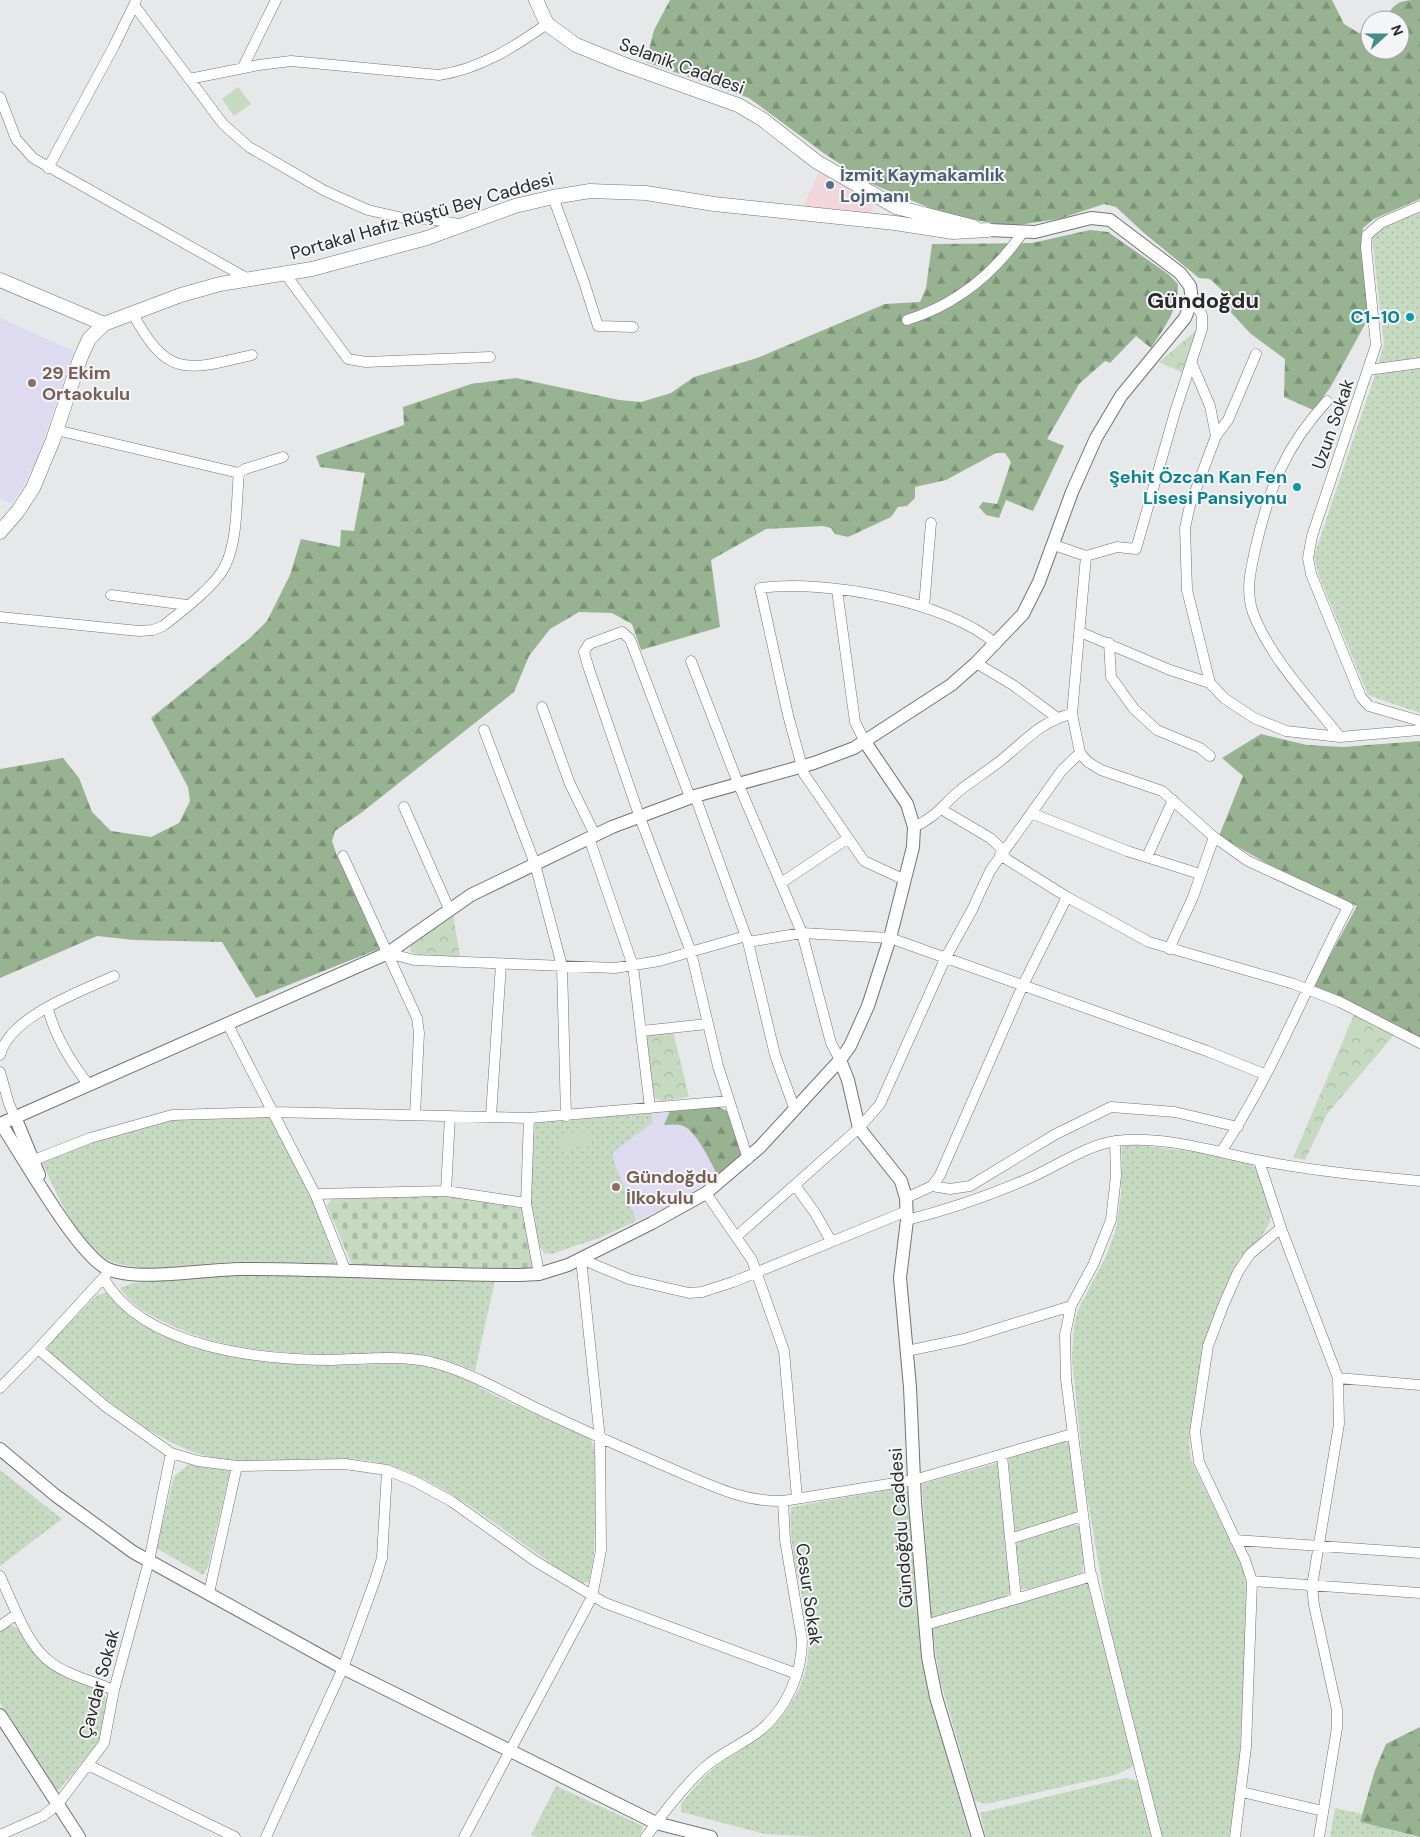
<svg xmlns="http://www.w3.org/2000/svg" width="1420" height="1837" font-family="'DM Sans',sans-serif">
	<defs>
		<pattern id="grass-dots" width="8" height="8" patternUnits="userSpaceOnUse" patternTransform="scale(1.25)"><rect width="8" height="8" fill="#c5dac1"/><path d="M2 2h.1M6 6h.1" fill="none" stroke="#a9bba6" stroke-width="1.8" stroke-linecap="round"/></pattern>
		<pattern id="forest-firs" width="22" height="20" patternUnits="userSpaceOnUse" patternTransform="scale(1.25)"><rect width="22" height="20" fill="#97b392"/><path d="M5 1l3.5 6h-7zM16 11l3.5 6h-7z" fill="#7b9277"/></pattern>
		<pattern id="cemetery-stones" width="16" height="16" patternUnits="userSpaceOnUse" patternTransform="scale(1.25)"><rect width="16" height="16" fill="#c5dac1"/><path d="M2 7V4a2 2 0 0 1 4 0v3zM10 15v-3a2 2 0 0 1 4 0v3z" fill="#a9bba6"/></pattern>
		<pattern id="park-crowns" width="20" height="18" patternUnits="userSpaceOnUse" patternTransform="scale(1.25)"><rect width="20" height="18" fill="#c5dac1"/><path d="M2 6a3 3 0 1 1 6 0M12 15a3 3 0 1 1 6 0" fill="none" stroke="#a9bba6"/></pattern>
	</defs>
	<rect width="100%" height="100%" fill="#e7e8e9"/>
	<path fill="#f1d6db" d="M 819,172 L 874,198 L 872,216 L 802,209 Z"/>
	<path fill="#dedbf1" d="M 0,318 L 74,351 L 37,459 L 22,489 L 12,503 L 0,499 Z
		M 719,1107 L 727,1111 L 718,1176 L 677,1202 L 599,1238 L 551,1254 L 544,1253 L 535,1123 Z"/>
	<path fill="url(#grass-dots)" d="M 1420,211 L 1420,359 L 1378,364 L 1384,344 L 1372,238 L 1382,228 Z
		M 1420,367 L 1420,713 L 1368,695 L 1319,576 L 1314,556 L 1376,372 Z
		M 652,1113 L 652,1123 L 613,1152 L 613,1158 L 636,1221 L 599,1238 L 551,1254 L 544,1253 L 538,1244 L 530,1198 L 535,1123 Z
		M 269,1114 L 314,1204 L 336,1263 C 302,1263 268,1261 233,1262 C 192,1263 140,1278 102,1257 C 79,1243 52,1186 42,1161 L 79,1145 L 173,1119 Z
		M 1137,1145 L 1215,1154 L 1251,1164 L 1256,1168 L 1271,1214 L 1270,1222 L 1260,1239 L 1239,1259 L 1211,1321 L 1203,1348 L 1189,1440 L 1191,1460 L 1241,1564 L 1245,1577 L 1248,1607 L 1239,1770 L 1229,1837 L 1162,1837 L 1111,1636 L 1085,1485 L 1072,1359 L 1074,1325 L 1078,1310 L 1106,1256 L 1116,1229 L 1121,1194 L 1122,1146 Z
		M 230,1275 L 495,1280 L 475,1371 C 426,1348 369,1355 317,1354 C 267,1353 214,1346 168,1324 C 149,1315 132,1306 120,1288 L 133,1283 Z
		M 107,1292 C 164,1357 261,1366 342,1365 C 372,1365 402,1361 432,1367 C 456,1371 473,1384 494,1395 C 523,1409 553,1422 583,1435 L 591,1440 L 597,1456 L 594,1554 L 589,1582 L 581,1583 C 520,1546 461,1489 392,1466 C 340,1450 287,1465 234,1461 C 162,1455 103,1394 48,1352 L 48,1346 L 53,1340 L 96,1296 Z
		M 1062,1441 L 1070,1442 L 1078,1510 L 1076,1513 L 1015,1532 L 1008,1458 Z
		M 1000,1462 L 1011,1594 L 1008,1597 L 931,1619 L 922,1484 Z
		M 189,1464 L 230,1471 L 208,1566 L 203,1575 L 156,1548 L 174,1477 Z
		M 0,1470 L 62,1519 L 0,1566 Z
		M 893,1489 L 908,1492 L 921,1647 L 933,1708 L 970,1837 L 819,1837 L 765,1834 L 681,1812 L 681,1804 C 693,1789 707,1772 723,1761 C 739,1749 757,1743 770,1729 C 846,1652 785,1594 791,1507 Z
		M 1071,1524 L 1080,1526 L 1084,1558 L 1082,1573 L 1029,1589 L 1021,1589 L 1016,1544 L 1018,1541 Z
		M 1089,1582 L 1134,1766 L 1115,1775 L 986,1804 L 975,1801 L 940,1680 L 932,1628 Z
		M 10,1625 C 29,1630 36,1659 52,1670 C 65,1679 102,1687 107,1698 L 99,1742 L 59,1790 L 54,1787 L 0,1703 L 0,1630 Z
		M 1125,1778 L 1138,1781 L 1152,1837 L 986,1837 L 980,1813 Z
		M 556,1786 L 643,1826 L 640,1837 L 537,1837 L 531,1835 Z
		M 1335,1808 L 1362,1814 L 1360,1822 L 1417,1837 L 1330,1837 Z"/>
	<path fill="url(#forest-firs)" d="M 670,0 L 1332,0 L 1344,24 L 1359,33 L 1370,31 L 1370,50 L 1400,50 L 1400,20 L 1385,20 C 1394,2 1400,0 1420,0 L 1420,199 L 1374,219 L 1363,228 L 1361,243 L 1369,317 L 1330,388 L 1313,410 L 1284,397 L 1285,359 L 1251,334 L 1223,304 L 1224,292 L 1210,279 L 1199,278 L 1144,233 L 1116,207 L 1104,204 L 1059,219 L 1010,226 L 947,215 L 867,182 L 822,152 L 749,98 L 646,62 L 654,30 Z
		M 1090,230 L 1108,232 L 1168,274 L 1178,284 C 1178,311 1165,326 1151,348 L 1136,336 L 1110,363 L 1105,361 L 1079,384 L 1047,439 L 1064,446 L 1033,511 L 1006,500 L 999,518 L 986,515 L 979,507 L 983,502 L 997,504 L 1011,462 L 1005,453 L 996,453 L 946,480 L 915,487 L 915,498 L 907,506 L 898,507 L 891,517 L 848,537 L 835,534 L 831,528 L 823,526 L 766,529 L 711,560 L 720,627 L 641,650 L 632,624 L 612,613 L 579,612 L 550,629 L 529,656 L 514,692 L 361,813 L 335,831 L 332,841 L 337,856 L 381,948 L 256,998 L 222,942 L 134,940 L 97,936 L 0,978 L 0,769 L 63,758 L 79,778 L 92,812 L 111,831 L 151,837 L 179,823 L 190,801 L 188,787 L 151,718 L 250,638 L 267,621 L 290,575 L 301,539 L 340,547 L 341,530 L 354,531 L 365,473 L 320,467 L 316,456 L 404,425 L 403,407 L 471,384 L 516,378 L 619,400 L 641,402 L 671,393 L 694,377 L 757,358 L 885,304 L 920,302 L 926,288 L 932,244 L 1032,243 Z
		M 1261,734 L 1307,745 L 1343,747 L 1420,741 L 1420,1039 L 1312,988 L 1357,906 L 1273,867 L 1219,836 L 1243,776 L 1222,758 Z
		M 719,1107 L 727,1111 L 744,1155 L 718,1176 C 711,1163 695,1127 680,1125 C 675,1124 669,1125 664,1125 L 670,1111 Z
		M 1420,1727 L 1420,1837 L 1360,1822 L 1375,1770 L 1386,1744 Z"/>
	<path fill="url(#cemetery-stones)" d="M 447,1195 L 522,1206 L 533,1269 L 352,1265 L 327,1206 L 333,1197 Z"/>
	<path fill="url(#park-crowns)" d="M 1198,329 L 1185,374 L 1159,362 Z
		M 453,914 L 460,957 L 419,955 L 411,952 L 410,946 Z
		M 1354,1015 L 1394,1035 L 1327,1114 L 1305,1160 L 1293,1158 Z
		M 673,1031 L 689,1097 L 662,1101 L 653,1097 L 646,1038 L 647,1034 Z"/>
	<path fill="#c5dac1" d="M 238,87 L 251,104 L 234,116 L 222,99 Z
		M 589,1131 L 590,1146 L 560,1149 L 559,1134 Z"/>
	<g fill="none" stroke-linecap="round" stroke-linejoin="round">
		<defs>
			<path id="minor" d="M 136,0 L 134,5 L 223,124 L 249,147 L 325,191 L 368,210 L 403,218 L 430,219 L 464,225
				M 243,67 L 276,0
				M 189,79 L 259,65 L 291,61 L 439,75 C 480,69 514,47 547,24
				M 0,97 L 16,139 L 33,158 L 250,280
				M 48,168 L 114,46 L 134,5
				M 553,197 L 584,282 L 598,326 L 633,327
				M 1420,206 L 1381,223 L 1367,235 L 1366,247 L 1376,345 L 1312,536 L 1308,558 L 1311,574 L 1361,697 L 1369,706 L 1420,721
				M 286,275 L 348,359 L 366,362 L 490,357
				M 132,312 C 167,378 185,371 252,355
				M 907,320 C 955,305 994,274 1023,232
				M 1192,364 L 1210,406 L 1216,436
				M 1368,370 L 1420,363
				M 1327,401 C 1285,447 1270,486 1256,546 C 1251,569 1245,589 1253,613 C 1271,659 1309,698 1340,737
				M 56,430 L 239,473 L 245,469 L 283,457
				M 1054,545 L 1086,556 L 1117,547 L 1136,549 L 1175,412 L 1202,329 L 1202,315 L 1192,300
				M 1086,556 L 1072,714 L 1080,753 L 1088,762 L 1101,770 L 1162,791 L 1214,837 L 1193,897 L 1169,949
				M 837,590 L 855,722 L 865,742
				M 111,595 L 187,605
				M 924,607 L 931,523
				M 0,617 L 139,631 L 153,630 L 163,626 C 181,612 217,585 226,564 C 238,538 236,502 239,473
				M 1080,632 L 1170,670 L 1210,683 L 1224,698 L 1254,718 L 1286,731 L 1340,737 L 1420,730
				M 1109,643 L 1111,677 L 1134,709 L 1157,730 L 1200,748 L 1210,756
				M 691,661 L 738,783 L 802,933 L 831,1043 L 840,1060
				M 976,663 L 1013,685 L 1056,717
				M 1210,683 L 1187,590 L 1185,528 L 1190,505 L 1216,436 L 1228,420 L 1256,354
				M 542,707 L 570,784 L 595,835
				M 484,730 L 535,864 L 562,966 L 566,1116
				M 695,796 L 748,942 L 775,1055 L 795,1110
				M 690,797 L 630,639 L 622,632 L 589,644 L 584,652 L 589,669 L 639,815 L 691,952 L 718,1066 L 748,1159
				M 404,807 L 449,909
				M 941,809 L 990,838 L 1003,850
				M 1031,813 L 1127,851 L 1200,874
				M 914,827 C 937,816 941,807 959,791 C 974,779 991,769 1005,757 C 1027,739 1043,720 1072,714
				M 1214,837 L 1248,861 L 1348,907 C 1305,989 1272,1075 1221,1152
				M 589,838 L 633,966 L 650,1108
				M 1000,855 L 1067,897 L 1149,942 L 1294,984 L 1340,1002 L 1420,1043
				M 343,856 L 417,1018 L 419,1033 L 415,1115
				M 1147,857 L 1173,800
				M 905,880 L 864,861 L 804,774 L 788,715 L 760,588 C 823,579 948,601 996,644
				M 781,883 L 847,839
				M 748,942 L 802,933 L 890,938 L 1207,1051 L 1264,1074
				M 388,953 L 414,960 L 615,968 L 659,961 L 746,936
				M 48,1009 C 55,1036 71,1062 88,1084
				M 227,1023 L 315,1194 L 346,1271
				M 642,1031 L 707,1024
				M 0,1055 C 10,1016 80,992 114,976
				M 0,1072 L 9,1104 L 15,1117
				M 491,1116 L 501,964
				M 529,1118 L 526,1203 L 539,1274
				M 1115,1141 L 1116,1176 L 1111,1220 L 1093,1265 L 1071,1306 L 1065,1335 L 1066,1379 L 1090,1570 L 1157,1837
				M 34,1160 L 90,1138 L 172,1115 L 272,1112 L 529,1118 L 729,1101
				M 1259,1161 L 1281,1228 L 1338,1378 L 1339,1424 L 1312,1586 L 1314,1605 L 1337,1710 L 1337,1728 L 1319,1837
				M 795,1185 L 815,1213 L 831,1241
				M 932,1186 L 950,1189 L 970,1186 L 1054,1135 L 1111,1107 L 1175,1112 L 1238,1127
				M 446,1191 L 450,1116
				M 706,1193 L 752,1260 L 784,1351 L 797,1498
				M 315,1194 L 446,1191 L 526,1203
				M 906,1198 L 932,1186 L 940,1175 L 1023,985 L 1067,897
				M 907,1220 C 951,1209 991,1195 1032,1177 C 1059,1165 1087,1145 1116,1141 C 1164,1135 1215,1152 1262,1161 C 1314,1171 1367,1176 1420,1181
				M 737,1236 L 859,1128 L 880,1104 L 946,957 L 972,910 L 990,871 L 1062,770 L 1080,753
				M 581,1259 L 629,1279 L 689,1293 L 702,1292 L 733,1282 L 907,1211
				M 104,1279 C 144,1348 260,1360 333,1360 C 365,1359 399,1355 431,1362 C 467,1371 501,1391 534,1407 C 582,1430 630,1451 679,1472 C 712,1486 745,1502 783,1501 L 914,1480 L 1072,1434
				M 38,1349 L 106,1275
				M 907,1351 L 964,1339 L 1071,1306
				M 1338,1378 L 1420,1385
				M 0,1388 L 38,1349 L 105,1406 L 171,1453 L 198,1461 L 237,1466 L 345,1464 L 387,1470
				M 1010,1539 L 1082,1516
				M 1235,1540 L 1420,1553
				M 0,1576 L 17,1614
				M 1252,1581 L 1420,1593
				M 209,1593 L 237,1466
				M 1016,1599 L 1092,1576
				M 925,1625 L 1016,1599 L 1002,1455
				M 0,1626 L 17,1614 C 42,1670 60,1669 114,1690
				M 88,1765 L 235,1837
				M 1242,1792 L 1323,1811
				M 0,1835 L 43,1816 L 58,1804 L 104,1743 L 114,1690 L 149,1561 L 171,1453
				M 266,1837 L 343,1668 L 375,1580 L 382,1558 L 387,1470 L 414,1481 L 451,1501 L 535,1561 L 605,1603 L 797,1674
				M 464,1837 L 592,1597 L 601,1550 L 600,1439 L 581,1259
				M 646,1837 C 663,1813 683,1787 705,1767 C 723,1751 746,1743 762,1729 C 787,1707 802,1673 802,1640 L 785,1540 L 783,1501
				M 1235,1837 L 1246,1747 L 1252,1581 L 1245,1560 L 1199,1462 L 1195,1432 L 1208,1346 L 1223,1306 L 1238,1272 L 1250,1254 L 1281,1228"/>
			<path id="tertiary" d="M 840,1060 L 848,1080 L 859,1128 L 901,1181 L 906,1198 L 907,1220 L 900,1278 L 910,1387 L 915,1502 L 928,1657 L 936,1697 L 978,1837
				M 15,1117 L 39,1175
				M 0,1124 L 388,953 L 471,895 L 612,827 L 695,796 L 814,763 L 854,748 L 951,685 L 976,663 L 1023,614 L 1039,582 L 1072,492 L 1096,438 L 1121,396 L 1185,318 L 1192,300 L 1190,286 L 1180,273 L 1110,220 L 1091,218 L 1035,232 L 988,230
				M 1,1124 C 22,1155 78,1256 108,1269 C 138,1282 206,1269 240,1269 C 333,1269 426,1275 520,1275 L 539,1274 L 568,1265 L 652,1223 L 706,1193 L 760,1147 L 840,1060 L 850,1046 L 868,1006 L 890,938 L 913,847 L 914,827 L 907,804 L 865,742
				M 0,1449 L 55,1495 L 133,1552 L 343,1668 L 656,1823 L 711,1837
				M 0,1715 L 79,1837"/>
			<path id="secondary" d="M 536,0 L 547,24 L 576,45 L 623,64 L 738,105 L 762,119 L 817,162 L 896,207 L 974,227
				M 0,280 L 104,324
				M 0,532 L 18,511 L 33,488 L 53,440 L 80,359 L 89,339 L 104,324 L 181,295 L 220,284 L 312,269 L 427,238 L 515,206 L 553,197 L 590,191 L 646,193 L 714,204 L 895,223 L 953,232 L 988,230"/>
		</defs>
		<use href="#minor" stroke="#737374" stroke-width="11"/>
		<use href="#tertiary" stroke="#737374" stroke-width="14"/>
		<use href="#secondary" stroke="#737374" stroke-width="15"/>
		<use href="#minor" stroke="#fff" stroke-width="10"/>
		<use href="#tertiary" stroke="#fff" stroke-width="12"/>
		<use href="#secondary" stroke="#fff" stroke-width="14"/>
	</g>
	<circle fill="#5c6f8a" stroke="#f4f5f7" stroke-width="2" cx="830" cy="185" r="5"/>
	<g fill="#0f9aa8" stroke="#f4f5f7" stroke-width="2">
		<circle cx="1410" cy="317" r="5"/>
		<circle cx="1297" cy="487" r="5"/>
	</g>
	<g fill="#8d6e63" stroke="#f4f5f7" stroke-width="2">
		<circle cx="32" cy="383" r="5"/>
		<circle cx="616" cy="1187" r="5"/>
	</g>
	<g text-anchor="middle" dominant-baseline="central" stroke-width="4" stroke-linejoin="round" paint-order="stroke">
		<g font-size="18" fill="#29292a" stroke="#f4f5f7">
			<text transform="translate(682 66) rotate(20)">Selanik Caddesi</text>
			<text transform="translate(422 216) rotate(-16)">Portakal Hafız Rüştü Bey Caddesi</text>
			<text transform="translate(1333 424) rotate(-71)">Uzun Sokak</text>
			<text transform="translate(901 1528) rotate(-94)">Gündoğdu Caddesi</text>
			<text transform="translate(809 1594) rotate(82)">Cesur Sokak</text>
			<text transform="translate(99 1684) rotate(-75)">Çavdar Sokak</text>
		</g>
		<g font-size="18" font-weight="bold" fill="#4e5e75" stroke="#f4f5f7" text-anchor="start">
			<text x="840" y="175">İzmit Kaymakamlık<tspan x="840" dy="21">Lojmanı</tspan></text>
		</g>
		<g font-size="18" font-weight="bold" fill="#0d838f" stroke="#f4f5f7" text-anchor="end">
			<text x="1400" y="317">C1-10</text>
			<text x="1287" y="477">Şehit Özcan Kan Fen<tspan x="1287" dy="21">Lisesi Pansiyonu</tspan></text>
		</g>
		<g font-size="18" font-weight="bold" fill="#785e54" stroke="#f4f5f7" text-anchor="start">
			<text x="42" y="373">29 Ekim<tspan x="42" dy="21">Ortaokulu</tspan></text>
			<text x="626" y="1177">Gündoğdu<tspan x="626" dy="21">İlkokulu</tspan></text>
		</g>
		<g font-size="22" font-weight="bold" fill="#29292a" stroke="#f4f5f7">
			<text x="1203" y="300">Gündoğdu</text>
		</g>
	</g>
	<g transform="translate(1385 35) rotate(69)"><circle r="24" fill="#f4f5f7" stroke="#a3a3a5"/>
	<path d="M0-4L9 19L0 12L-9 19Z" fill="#478d86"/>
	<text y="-8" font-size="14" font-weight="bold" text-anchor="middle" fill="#29292a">N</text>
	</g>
</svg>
